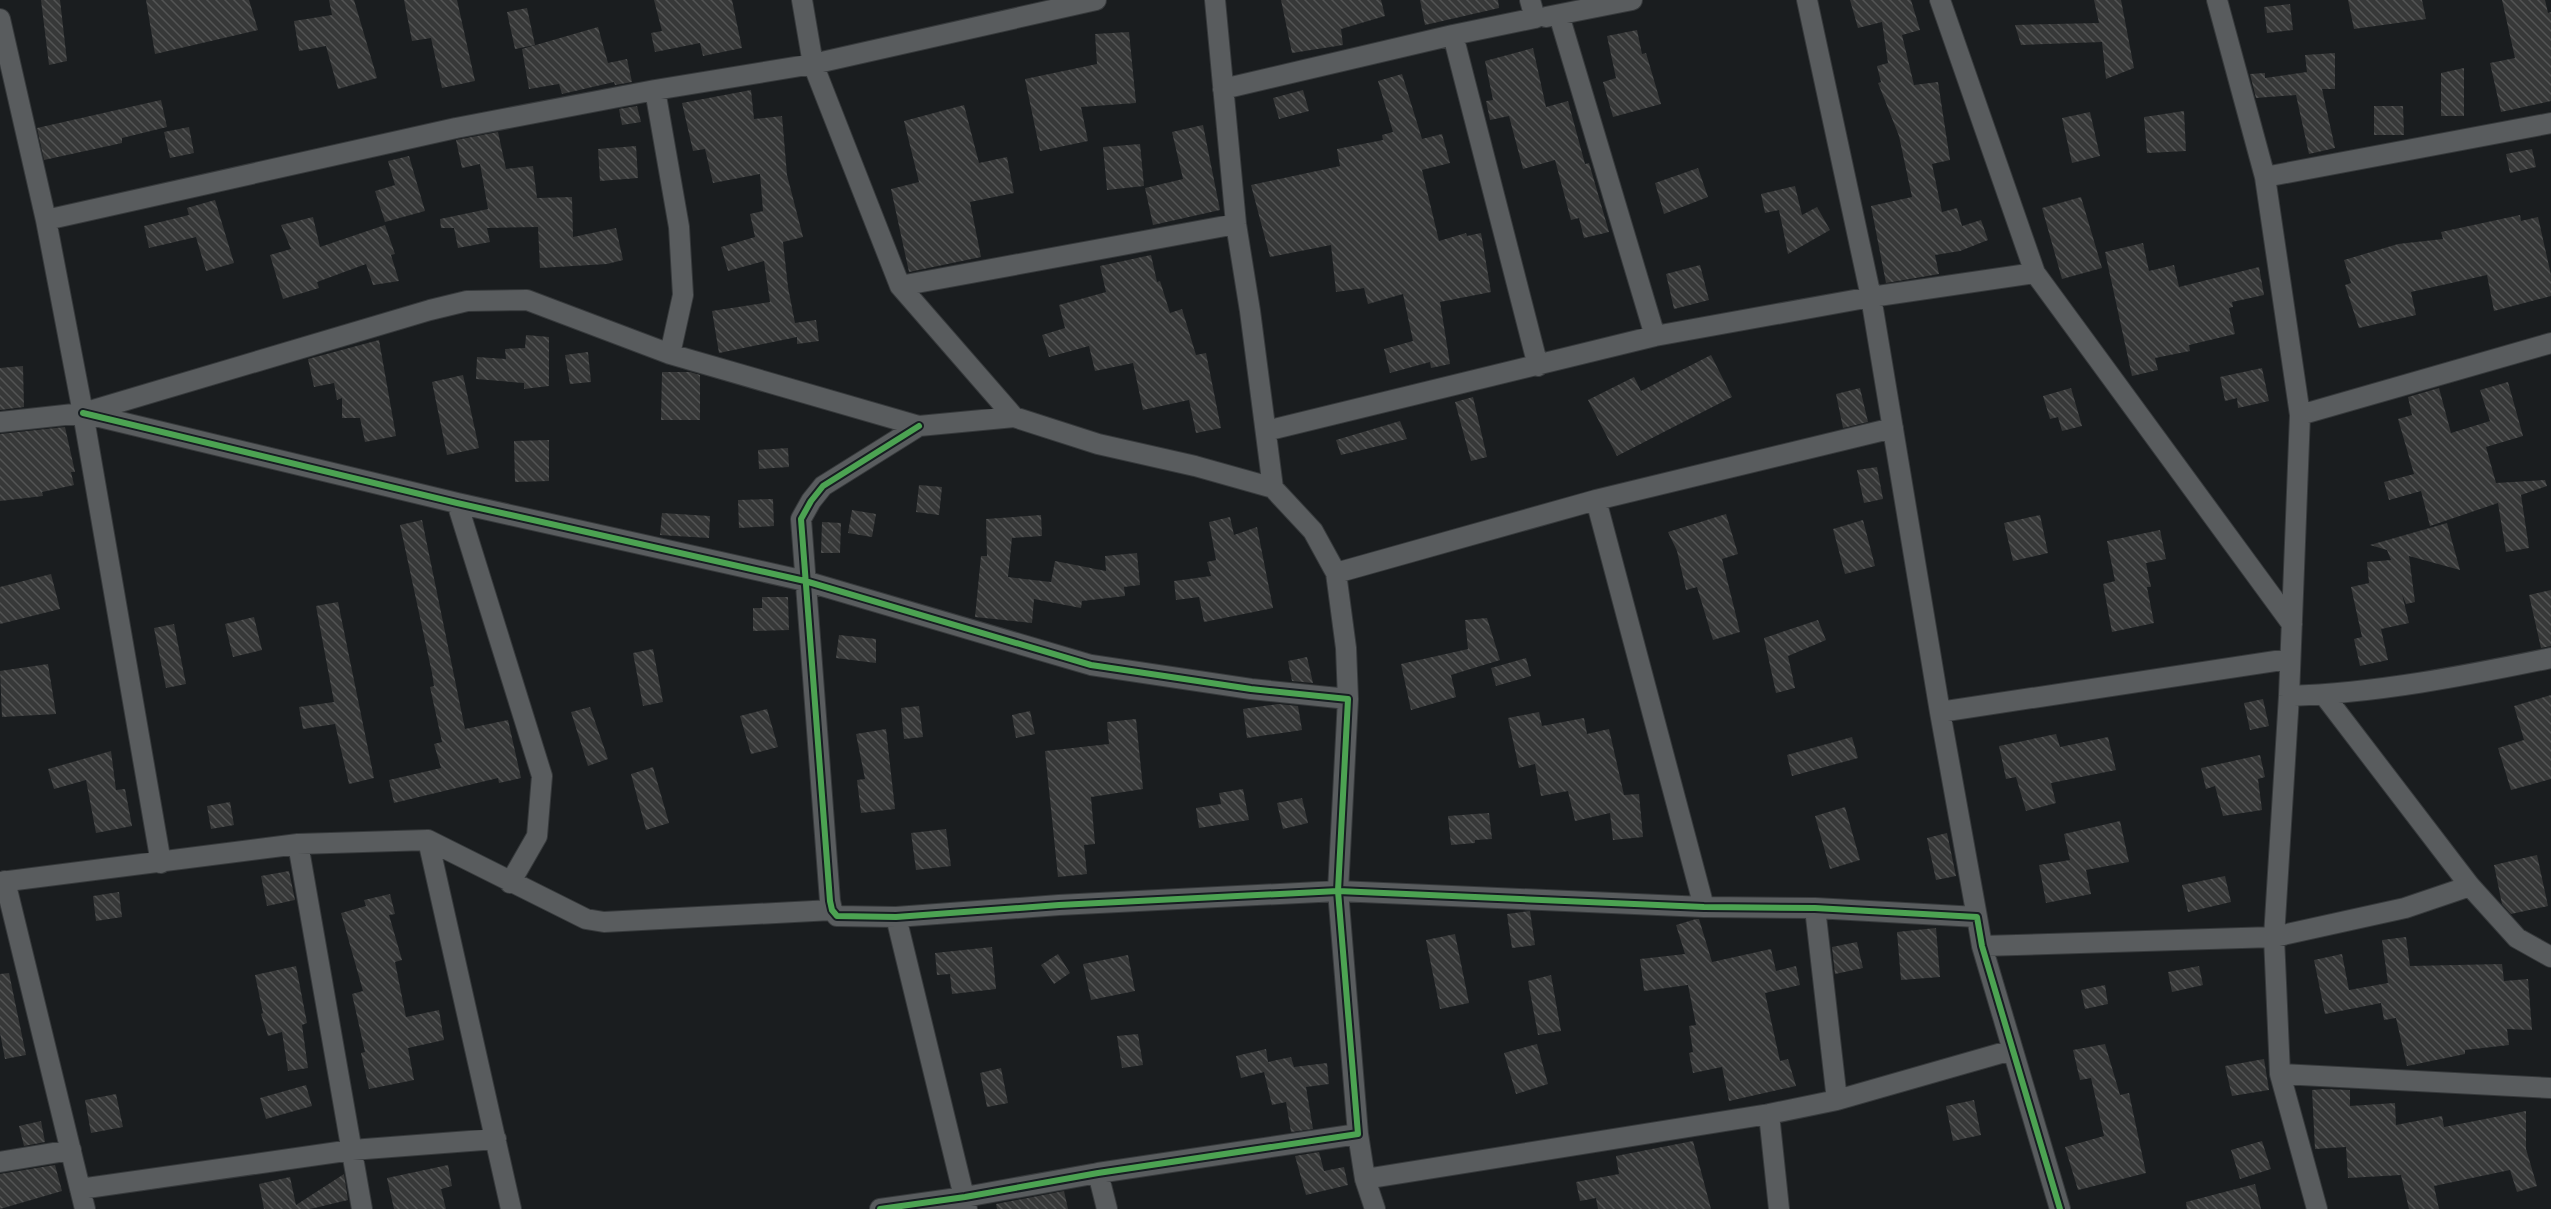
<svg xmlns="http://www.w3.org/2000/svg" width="2551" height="1209" font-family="Figtree,sans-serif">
	<defs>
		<pattern id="building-back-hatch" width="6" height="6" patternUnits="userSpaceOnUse" patternTransform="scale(1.5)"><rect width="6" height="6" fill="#373838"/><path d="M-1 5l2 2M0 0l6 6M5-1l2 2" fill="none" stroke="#535454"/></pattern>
	</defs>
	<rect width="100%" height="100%" fill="#1a1d1f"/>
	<path fill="url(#building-back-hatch)" d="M 41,0 L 60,0 L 67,61 L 49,65 Z
		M 146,0 L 249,0 L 258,30 L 155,54 Z
		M 329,0 L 354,0 L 377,78 L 338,89 L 326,46 L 299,51 L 294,21 L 332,15 Z
		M 404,0 L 457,0 L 475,81 L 442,88 L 431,38 L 412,41 Z
		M 654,0 L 732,0 L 742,48 L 703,56 L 700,43 L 655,52 L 651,33 L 662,31 Z
		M 1281,0 L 1381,0 L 1385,16 L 1341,29 L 1343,45 L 1292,53 Z
		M 1420,0 L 1498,0 L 1499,8 L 1425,25 Z
		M 1850,0 L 1911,0 L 1920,30 L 1902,35 L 1914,85 L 1938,82 L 1950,160 L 1932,164 L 1942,212 L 1957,208 L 1962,226 L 1981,220 L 1988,240 L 1960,251 L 1935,255 L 1939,274 L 1886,283 L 1871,206 L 1912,197 L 1899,136 L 1878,83 L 1881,82 L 1877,66 L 1888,63 L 1882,22 L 1858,28 Z
		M 2094,0 L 2121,0 L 2134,68 L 2106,79 L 2102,42 L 2021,45 L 2015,25 L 2099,23 Z
		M 2348,0 L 2422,0 L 2426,19 L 2354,29 Z
		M 2502,0 L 2545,0 L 2548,13 L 2551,12 L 2551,101 L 2501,112 L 2490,63 L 2515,58 Z
		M 2290,4 L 2293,30 L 2267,33 L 2264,7 Z
		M 527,8 L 535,45 L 515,49 L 507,12 Z
		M 598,27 L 608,63 L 627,59 L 632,82 L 615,85 L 614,82 L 562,94 L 559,84 L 529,89 L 522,49 Z
		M 1637,30 L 1642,54 L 1646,53 L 1661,104 L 1613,117 L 1603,82 L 1616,78 L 1607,36 Z
		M 1129,32 L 1136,103 L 1081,107 L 1088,141 L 1040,151 L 1025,79 L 1097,64 L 1095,34 Z
		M 1533,48 L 1546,107 L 1568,101 L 1585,164 L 1589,163 L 1609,232 L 1584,238 L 1579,218 L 1571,220 L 1555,160 L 1523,169 L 1509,116 L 1490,120 L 1486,101 L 1493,100 L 1485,61 Z
		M 2335,53 L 2335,89 L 2322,89 L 2335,148 L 2309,154 L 2296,95 L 2256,98 L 2250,74 L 2265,73 L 2265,78 L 2307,72 L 2305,55 Z
		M 2464,68 L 2464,116 L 2441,116 L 2441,73 Z
		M 1402,74 L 1422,139 L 1442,134 L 1450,163 L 1422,170 L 1439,241 L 1466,233 L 1467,236 L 1481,233 L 1491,292 L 1440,302 L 1450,364 L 1431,368 L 1430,362 L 1390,373 L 1384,349 L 1413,341 L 1403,294 L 1368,304 L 1364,288 L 1336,292 L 1331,245 L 1270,257 L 1251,185 L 1340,166 L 1337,149 L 1383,140 L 1382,135 L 1393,132 L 1378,81 Z
		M 751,90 L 754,119 L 782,116 L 787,175 L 803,237 L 783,242 L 788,287 L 795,323 L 816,320 L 819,341 L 797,344 L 797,337 L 719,353 L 712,311 L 770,302 L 764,261 L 728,271 L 721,247 L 755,237 L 750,214 L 763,211 L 760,174 L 713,183 L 705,149 L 693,151 L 682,103 Z
		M 1303,90 L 1309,111 L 1279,119 L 1273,98 Z
		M 161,100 L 167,127 L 122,138 L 122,143 L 44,160 L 37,128 Z
		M 964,105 L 979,163 L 1007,157 L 1014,193 L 970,202 L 981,257 L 909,272 L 891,189 L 919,182 L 904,121 Z
		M 637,106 L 641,122 L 622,125 L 619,109 Z
		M 2374,106 L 2403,106 L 2404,135 L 2374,135 Z
		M 2184,111 L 2186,151 L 2147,153 L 2144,117 Z
		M 2090,112 L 2100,156 L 2072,163 L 2062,118 Z
		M 1203,125 L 1220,210 L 1153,225 L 1145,188 L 1183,179 L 1172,132 Z
		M 189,127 L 194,153 L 170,158 L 164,132 Z
		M 498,132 L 506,169 L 533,166 L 537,198 L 572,197 L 573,237 L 616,228 L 623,260 L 607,264 L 540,268 L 538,227 L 487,228 L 490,242 L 458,248 L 454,228 L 441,228 L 440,219 L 488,209 L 480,164 L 462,168 L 456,140 Z
		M 1140,144 L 1144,186 L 1107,190 L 1103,147 Z
		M 636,146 L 638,178 L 600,181 L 598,149 Z
		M 2532,149 L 2536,167 L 2510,173 L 2506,154 Z
		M 409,156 L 425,211 L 385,222 L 375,191 L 395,185 L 388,161 Z
		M 1698,168 L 1708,197 L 1664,214 L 1655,183 Z
		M 1795,186 L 1802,215 L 1817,207 L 1830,230 L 1788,254 L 1779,210 L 1765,213 L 1761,194 Z
		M 2081,197 L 2102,268 L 2062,279 L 2042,208 Z
		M 215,200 L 234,263 L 206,271 L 196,237 L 149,248 L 144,226 L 189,215 L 187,208 Z
		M 2520,215 L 2521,221 L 2538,217 L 2551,275 L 2551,296 L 2494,311 L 2487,275 L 2411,292 L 2416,315 L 2359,328 L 2345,285 L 2351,283 L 2344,260 L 2398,244 L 2443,239 L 2441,232 Z
		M 313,217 L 320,247 L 385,225 L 395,254 L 391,255 L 399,281 L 373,285 L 366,264 L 317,282 L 319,288 L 283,299 L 270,255 L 291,249 L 281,225 Z
		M 2143,243 L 2149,271 L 2174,265 L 2179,287 L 2259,267 L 2264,295 L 2232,302 L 2233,307 L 2229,308 L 2235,334 L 2189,345 L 2190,351 L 2155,358 L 2158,370 L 2132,376 L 2105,252 Z
		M 1151,255 L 1157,282 L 1160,281 L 1170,313 L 1182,309 L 1196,355 L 1206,353 L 1221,428 L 1196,433 L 1189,400 L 1143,410 L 1133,363 L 1095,371 L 1089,346 L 1049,357 L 1042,335 L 1065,328 L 1059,305 L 1106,292 L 1100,266 Z
		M 1700,265 L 1709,300 L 1674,309 L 1666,274 Z
		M 526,335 L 549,337 L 549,386 L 524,389 L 524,383 L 476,379 L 477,357 L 506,359 L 505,349 L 525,348 Z
		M 379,340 L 396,436 L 365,442 L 360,418 L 342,418 L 342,398 L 337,400 L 334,383 L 314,387 L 308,359 Z
		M 588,352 L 591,382 L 570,384 L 565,355 Z
		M 1711,355 L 1732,397 L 1617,456 L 1588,400 L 1634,377 L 1641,391 Z
		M 23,366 L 24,407 L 0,410 L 0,368 Z
		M 2262,368 L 2269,401 L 2238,408 L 2237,398 L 2225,401 L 2220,377 Z
		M 662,372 L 690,372 L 700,375 L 700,420 L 661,420 Z
		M 463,375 L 479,448 L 447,455 L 432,382 Z
		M 2508,382 L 2523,436 L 2486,447 L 2496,483 L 2545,480 L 2547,486 L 2521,495 L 2529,548 L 2506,552 L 2498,503 L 2430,526 L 2421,491 L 2389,500 L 2384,482 L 2414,474 L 2398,419 L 2412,415 L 2408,397 L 2439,388 L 2451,433 L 2490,421 L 2480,390 Z
		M 1860,388 L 1868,422 L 1843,428 L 1836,394 Z
		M 2071,388 L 2082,426 L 2062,431 L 2058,417 L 2050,419 L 2043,396 Z
		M 1473,397 L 1487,457 L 1471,461 L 1455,402 Z
		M 1400,421 L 1407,439 L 1341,455 L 1336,440 Z
		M 65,427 L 75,472 L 71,472 L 74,485 L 42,492 L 43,496 L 0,501 L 0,434 Z
		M 549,440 L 549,481 L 515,482 L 514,441 Z
		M 788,448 L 789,467 L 759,469 L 758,450 Z
		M 1877,467 L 1883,499 L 1864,503 L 1857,470 Z
		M 919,485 L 942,487 L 939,515 L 916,512 Z
		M 773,499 L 774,526 L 739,528 L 738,500 Z
		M 852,510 L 876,514 L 872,537 L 848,533 Z
		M 662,513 L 710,516 L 709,538 L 660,535 Z
		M 1726,514 L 1738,554 L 1722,559 L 1740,632 L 1713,640 L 1697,587 L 1686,590 L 1677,551 L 1668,532 Z
		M 1041,515 L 1042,536 L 1012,538 L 1008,577 L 1051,582 L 1055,561 L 1106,571 L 1105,556 L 1137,553 L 1140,585 L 1124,587 L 1125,596 L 1082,601 L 1081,608 L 1034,599 L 1032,623 L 975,617 L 981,556 L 987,556 L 986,519 Z
		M 2040,515 L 2048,553 L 2013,561 L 2004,523 Z
		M 1230,517 L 1234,535 L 1257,527 L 1273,608 L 1204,622 L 1199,597 L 1176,600 L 1174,581 L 1211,576 L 1207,562 L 1216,560 L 1209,522 Z
		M 422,520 L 465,729 L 508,720 L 521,778 L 499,783 L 498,778 L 394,803 L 389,780 L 441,768 L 434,744 L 442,742 L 430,687 L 434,686 L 432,673 L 400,525 Z
		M 1863,520 L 1875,566 L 1845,574 L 1833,529 Z
		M 822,522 L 841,523 L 840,553 L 821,553 Z
		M 2447,523 L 2460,570 L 2409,556 L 2415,602 L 2406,604 L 2402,594 L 2409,623 L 2381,629 L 2388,660 L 2360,666 L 2354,639 L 2362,637 L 2351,587 L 2369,583 L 2367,562 L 2391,560 L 2387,550 L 2370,545 Z
		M 2160,530 L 2166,559 L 2146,563 L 2151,587 L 2147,587 L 2154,623 L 2112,632 L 2103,584 L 2115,581 L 2107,541 Z
		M 51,574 L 60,609 L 0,624 L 0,587 Z
		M 2551,590 L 2551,646 L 2541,648 L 2529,595 Z
		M 762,597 L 788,597 L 789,630 L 753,631 L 753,608 L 762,608 Z
		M 338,602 L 374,778 L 349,784 L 335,724 L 303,729 L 299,707 L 334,702 L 316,606 Z
		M 254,617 L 262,650 L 233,657 L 225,624 Z
		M 1487,618 L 1500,660 L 1451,675 L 1456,697 L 1411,710 L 1401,664 L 1468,649 L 1465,620 Z
		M 1818,620 L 1826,640 L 1788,656 L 1795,688 L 1776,693 L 1764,638 Z
		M 174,624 L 186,684 L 166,688 L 154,628 Z
		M 839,635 L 876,639 L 876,663 L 836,658 Z
		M 653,649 L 663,702 L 643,706 L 633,653 Z
		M 1307,657 L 1313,683 L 1292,681 L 1288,661 Z
		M 1526,658 L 1531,676 L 1496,686 L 1491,668 Z
		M 48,664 L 56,714 L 2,717 L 0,671 Z
		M 2551,695 L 2551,779 L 2511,790 L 2498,748 L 2524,740 L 2514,706 Z
		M 2263,699 L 2269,726 L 2250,730 L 2244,703 Z
		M 1278,704 L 1298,706 L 1302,730 L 1247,738 L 1243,709 Z
		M 919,706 L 923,737 L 904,739 L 901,708 Z
		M 590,707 L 608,759 L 588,766 L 571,712 Z
		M 767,709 L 778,747 L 751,754 L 740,716 Z
		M 1030,711 L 1035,734 L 1016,738 L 1012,715 Z
		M 1539,712 L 1542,726 L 1584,718 L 1587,734 L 1609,729 L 1624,795 L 1639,794 L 1643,837 L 1613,840 L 1610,813 L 1575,821 L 1568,791 L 1541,796 L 1535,764 L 1519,768 L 1508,718 Z
		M 1136,719 L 1143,789 L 1091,797 L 1095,844 L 1084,845 L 1087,874 L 1058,877 L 1045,751 L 1109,744 L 1107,722 Z
		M 886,729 L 895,809 L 861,813 L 857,780 L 865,779 L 856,734 Z
		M 2056,734 L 2060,747 L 2108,737 L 2116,770 L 2051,783 L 2056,803 L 2026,811 L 2016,777 L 2006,779 L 1999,746 Z
		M 1852,737 L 1858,758 L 1792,776 L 1787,755 Z
		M 111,751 L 116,790 L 125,789 L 132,826 L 96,833 L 86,780 L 54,789 L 48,769 Z
		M 2260,755 L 2265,777 L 2258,779 L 2262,810 L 2223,816 L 2215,786 L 2206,789 L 2201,768 Z
		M 653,767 L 669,823 L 646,830 L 631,774 Z
		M 1243,789 L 1249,820 L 1199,828 L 1196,808 L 1221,804 L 1219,793 Z
		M 1302,798 L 1308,823 L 1283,829 L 1277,803 Z
		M 230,802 L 234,825 L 211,829 L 207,806 Z
		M 1845,807 L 1860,860 L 1830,869 L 1815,816 Z
		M 1489,813 L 1492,839 L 1475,840 L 1475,843 L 1451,845 L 1448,816 Z
		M 2120,821 L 2129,862 L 2086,870 L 2091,894 L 2046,903 L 2039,865 L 2070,860 L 2064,834 Z
		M 946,829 L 951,866 L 916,870 L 911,833 Z
		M 1947,833 L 1956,876 L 1936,880 L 1927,838 Z
		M 2537,855 L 2548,906 L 2511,914 L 2502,904 L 2494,865 Z
		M 289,871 L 295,900 L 267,906 L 261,876 Z
		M 2225,876 L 2231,902 L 2188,912 L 2182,885 Z
		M 119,892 L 122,917 L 96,921 L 93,896 Z
		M 390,894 L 395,914 L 389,915 L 402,960 L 395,962 L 406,1017 L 439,1010 L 444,1040 L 408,1048 L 414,1080 L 369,1089 L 361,1053 L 365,1052 L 352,994 L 363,991 L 341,913 L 366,906 L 364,900 Z
		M 1530,911 L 1535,945 L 1512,948 L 1507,914 Z
		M 1696,919 L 1699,919 L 1712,962 L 1771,949 L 1776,971 L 1796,966 L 1800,985 L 1765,993 L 1780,1061 L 1788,1059 L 1796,1086 L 1729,1101 L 1722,1067 L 1693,1073 L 1689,1053 L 1693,1052 L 1689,1026 L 1696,1025 L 1688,985 L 1644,991 L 1640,959 L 1685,954 L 1676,925 Z
		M 1936,928 L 1940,977 L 1901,980 L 1897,932 Z
		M 1455,934 L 1469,1003 L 1440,1009 L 1426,940 Z
		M 2406,937 L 2410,966 L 2502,964 L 2504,981 L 2528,979 L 2532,1030 L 2507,1029 L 2509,1045 L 2465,1050 L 2465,1054 L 2407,1066 L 2396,1018 L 2384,1020 L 2381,1003 L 2325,1014 L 2314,960 L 2342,954 L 2349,990 L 2388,983 L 2382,940 Z
		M 1857,942 L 1863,968 L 1835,974 L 1832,947 Z
		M 992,947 L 996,989 L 952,994 L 950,974 L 937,975 L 935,953 Z
		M 1058,954 L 1070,973 L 1054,984 L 1041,965 Z
		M 1128,955 L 1135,991 L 1091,1000 L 1083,964 Z
		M 296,966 L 307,1023 L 302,1025 L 308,1068 L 288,1071 L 282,1032 L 268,1036 L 261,1014 L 263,1013 L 255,975 Z
		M 2199,966 L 2203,985 L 2172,992 L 2168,972 Z
		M 9,973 L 26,1055 L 5,1059 L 0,1033 L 0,974 Z
		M 1551,975 L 1561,1031 L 1538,1035 L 1528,981 Z
		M 2105,985 L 2108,1004 L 2085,1009 L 2081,990 Z
		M 1138,1034 L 1143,1065 L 1122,1068 L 1117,1036 Z
		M 1537,1044 L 1548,1084 L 1516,1094 L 1504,1053 Z
		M 2105,1044 L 2120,1095 L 2129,1093 L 2146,1173 L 2078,1190 L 2065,1147 L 2104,1136 L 2091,1078 L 2080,1080 L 2073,1050 Z
		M 1266,1049 L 1268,1062 L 1291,1057 L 1294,1067 L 1327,1063 L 1329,1084 L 1306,1087 L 1313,1129 L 1291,1132 L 1286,1102 L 1272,1105 L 1264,1072 L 1241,1078 L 1236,1056 Z
		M 2264,1059 L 2269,1090 L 2232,1096 L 2225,1066 Z
		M 1001,1068 L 1008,1103 L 987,1107 L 980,1073 Z
		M 306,1085 L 312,1106 L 266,1119 L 260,1098 Z
		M 2324,1089 L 2350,1090 L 2350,1106 L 2395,1103 L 2396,1125 L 2442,1116 L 2444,1127 L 2526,1111 L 2526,1149 L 2537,1186 L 2517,1192 L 2510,1170 L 2434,1186 L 2439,1209 L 2409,1209 L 2401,1175 L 2348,1178 L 2346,1147 L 2315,1149 L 2312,1090 Z
		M 116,1094 L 123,1127 L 91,1133 L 85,1100 Z
		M 1974,1100 L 1981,1135 L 1953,1141 L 1946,1106 Z
		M 41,1121 L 45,1142 L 24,1146 L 19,1126 Z
		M 1693,1141 L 1711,1209 L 1598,1209 L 1596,1198 L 1580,1201 L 1576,1182 L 1619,1174 L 1616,1156 Z
		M 2262,1141 L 2271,1169 L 2240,1179 L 2231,1150 Z
		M 1319,1152 L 1324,1171 L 1344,1167 L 1348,1185 L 1306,1195 L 1295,1156 Z
		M 55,1165 L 62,1191 L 0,1209 L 0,1174 Z
		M 448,1165 L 452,1186 L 441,1189 L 446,1209 L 394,1209 L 387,1178 Z
		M 344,1174 L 348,1200 L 310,1209 L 264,1209 L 259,1184 L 290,1177 L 296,1205 Z
		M 2255,1184 L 2261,1209 L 2187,1209 L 2186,1202 Z
		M 1064,1191 L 1068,1209 L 997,1209 L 996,1204 Z"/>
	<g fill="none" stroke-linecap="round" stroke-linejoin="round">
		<defs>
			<path id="minor" d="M 1215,0 L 1236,224 L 1250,311 L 1273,488
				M 1530,0 L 1535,18 L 1453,35 L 1538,366
				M 1807,0 L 1871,297 L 1940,712 L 1977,917
				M 1940,0 L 2035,273 L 2292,624
				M 1559,15 L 1655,336
				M 1546,17 L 1632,0
				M 0,19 L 46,220 L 83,413 L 161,863
				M 1223,89 L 1453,35
				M 655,90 L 679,227 L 683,295 L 670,354
				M 2265,177 L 2551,123
				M 46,220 L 456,128 L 655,90 L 813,64 L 802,0
				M 900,286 L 1236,224
				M 83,413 L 457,503 L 805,581 L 1091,665 L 1251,689 L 1348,699 L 1338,891 L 1358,1134 L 1098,1173 L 965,1197 L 880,1209
				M 2300,415 L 2551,343
				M 1014,417 L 900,286 L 813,64 L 1096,0
				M 0,422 L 83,413 L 430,310 L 467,301 L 527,300 L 670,354 L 919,426 L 1014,417 L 1098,444 L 1195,466 L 1273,488 L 1313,531 L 1336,573 L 1346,648 L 1348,699
				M 919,426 L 823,486 L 811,501 L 801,519 L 830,901 L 832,910 L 837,916 L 896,917 L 1059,905 L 1338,891 L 1704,907 L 1815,908 L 1977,917 L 1982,946 L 2060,1209
				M 1266,431 L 1655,336 L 1871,297 L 2035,273
				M 1596,500 L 1893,428
				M 457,503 L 542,776 L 537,836 L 510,883
				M 1336,573 L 1596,500 L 1704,907
				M 2324,695 L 2470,886 L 2517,938 L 2551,957
				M 2289,696 C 2377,693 2464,676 2551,658
				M 1940,712 L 2289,659
				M 428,840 L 511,1209
				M 298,844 L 362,1209
				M 5,881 L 85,1209
				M 0,882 L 298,844 L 428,840 L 586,919 L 604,922 L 832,910
				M 896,917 L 967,1209
				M 1982,946 L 2274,937 L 2289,696 L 2300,415 L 2265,177 L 2217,0
				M 2280,1074 L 2551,1088
				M 1837,1100 L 2012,1050
				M 1769,1114 L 1779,1209
				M 1358,1134 L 1365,1179 L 1375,1209
				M 0,1162 L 71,1150
				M 1098,1173 L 1107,1209
				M 1365,1179 L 1769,1114 L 1837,1100 L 1815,908
				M 80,1189 L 352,1150 L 496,1139
				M 2317,1209 L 2280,1074 L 2274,937 L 2405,908 L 2470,886"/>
		</defs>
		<use href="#minor" stroke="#36393b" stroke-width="22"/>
		<use href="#minor" stroke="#595c5e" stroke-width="20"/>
		<defs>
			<path id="cycleway" d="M 83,413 L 457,503 L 805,581 L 1091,665 L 1251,689 L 1348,699 L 1338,891 L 1358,1134 L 1098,1173 L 965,1197 L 880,1209
				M 919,426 L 823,486 L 811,501 L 801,519 L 830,901 L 832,910 L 837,916 L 896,917 L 1059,905 L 1338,891 L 1704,907 L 1815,908 L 1977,917 L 1982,946 L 2060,1209"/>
		</defs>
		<use href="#cycleway" stroke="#171e22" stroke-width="10"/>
		<use href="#cycleway" stroke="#4ca352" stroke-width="6"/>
	</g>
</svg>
